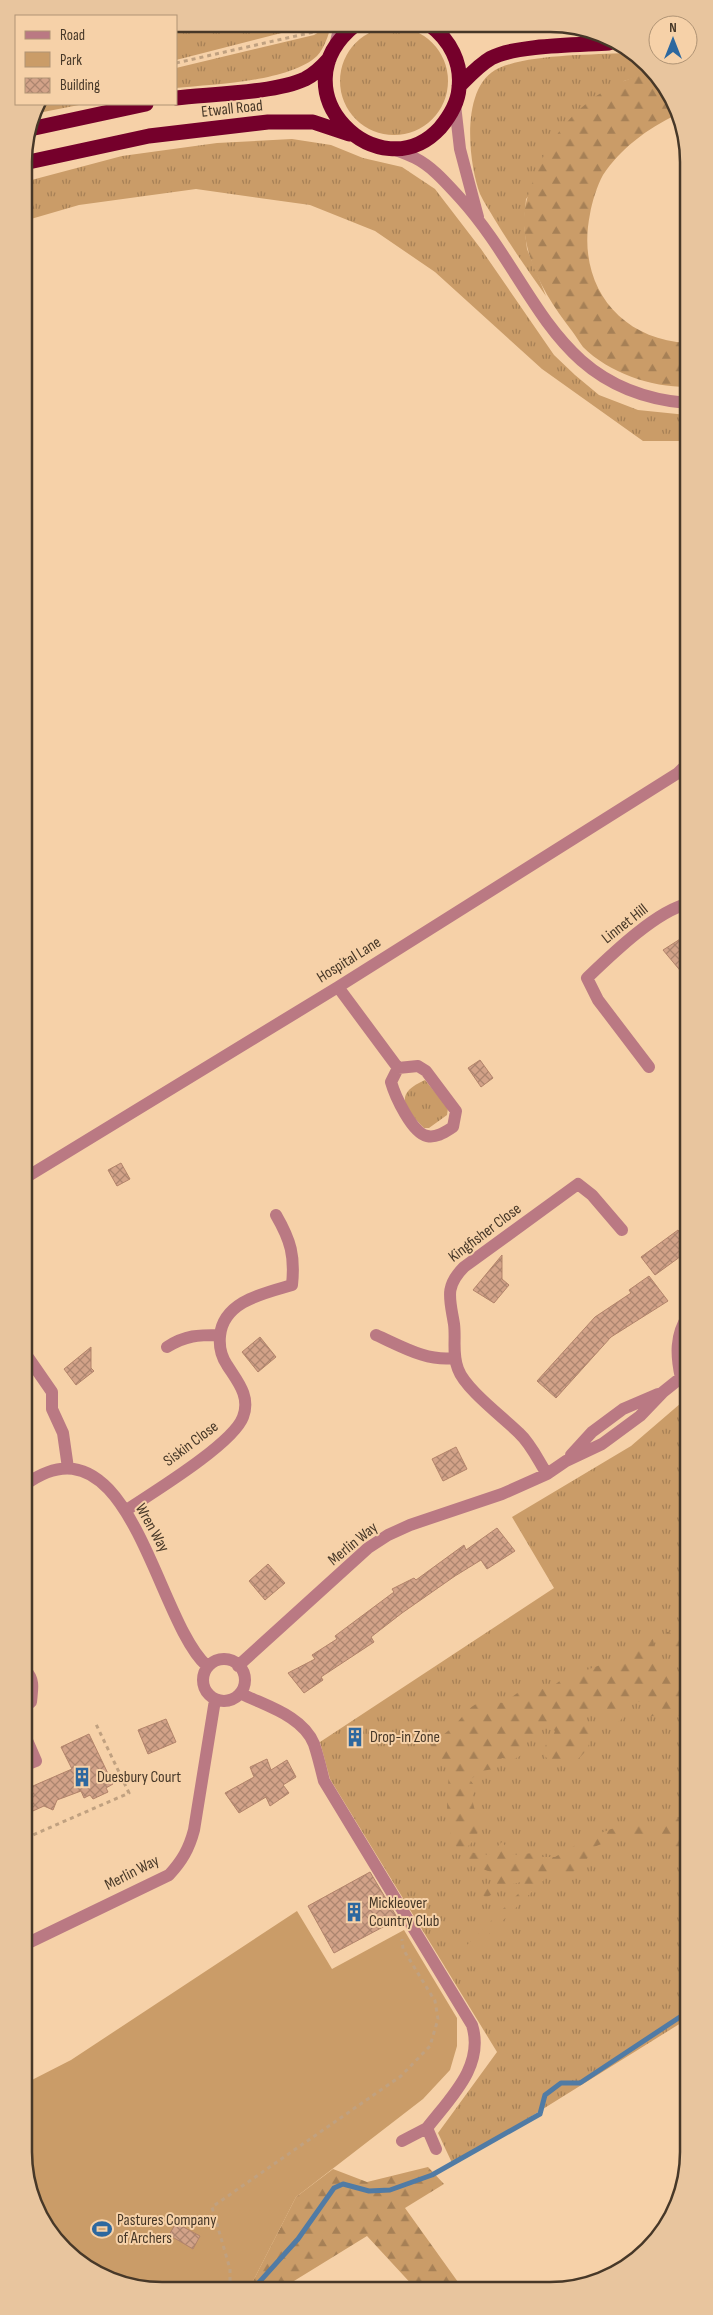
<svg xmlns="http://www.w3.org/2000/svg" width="713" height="2315" font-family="'Sofia Sans Condensed',sans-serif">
	<defs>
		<pattern id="grass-tufts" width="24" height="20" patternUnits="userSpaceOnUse" patternTransform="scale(1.25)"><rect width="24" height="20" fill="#ca9c68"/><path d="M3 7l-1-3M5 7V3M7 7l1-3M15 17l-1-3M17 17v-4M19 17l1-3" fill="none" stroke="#a68056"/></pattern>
		<pattern id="forest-firs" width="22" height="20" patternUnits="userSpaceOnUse" patternTransform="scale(1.25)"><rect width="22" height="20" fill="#ca9c68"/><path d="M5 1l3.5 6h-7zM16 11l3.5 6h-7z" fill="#a68056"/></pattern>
		<pattern id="building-cross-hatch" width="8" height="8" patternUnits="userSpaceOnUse" patternTransform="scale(1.25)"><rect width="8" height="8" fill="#d2a288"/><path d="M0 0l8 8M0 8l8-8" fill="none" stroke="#ac856f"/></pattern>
	</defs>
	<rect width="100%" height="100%" fill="#f6d1a8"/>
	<path fill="url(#grass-tufts)" d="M 190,24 L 313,25 L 176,60 L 176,26 Z
		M 326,25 L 331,25 C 329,34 324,49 317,56 C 289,82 214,84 176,88 L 176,68 L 314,35 L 324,29 Z
		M340 81a54 54 0 1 1 108 0a54 54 0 1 1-108 0Z
		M 627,53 L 649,64 L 653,72 L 624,81 L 526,199 L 524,224 L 527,249 L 546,296 C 528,271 511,246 495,220 C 490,211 484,203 480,194 C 468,162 460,85 499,68 C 532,54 590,55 627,53 Z
		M 42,104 L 84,104 L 33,114 L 37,106 Z
		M 292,139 L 331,145 L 363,158 L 402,167 L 435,189 L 481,249 L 554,355 L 575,375 L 599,395 L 638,410 L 687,415 L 687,441 L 643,441 L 542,369 L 435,272 L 375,231 L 310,205 L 196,189 L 79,205 L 24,221 L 24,182 L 122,156 L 217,143 Z
		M 425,1080 L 448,1108 L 447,1115 L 429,1128 L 424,1128 C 404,1108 393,1094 425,1080 Z
		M 688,1397 L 689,2018 L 453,2165 L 438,2133 L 497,2052 L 330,1779 L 320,1742 L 554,1588 L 512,1517 L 631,1446 Z"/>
	<path fill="url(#forest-firs)" d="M 653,72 L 676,115 C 648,128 620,149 603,175 C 597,186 592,202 590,214 C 576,282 617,339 687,343 L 687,387 C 651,387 609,373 583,347 C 579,342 576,336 572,331 C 548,300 527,266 524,226 C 523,209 528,194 534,178 C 554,124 596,84 653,72 Z
		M 683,1626 L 688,1627 L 684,1648 L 688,1648 L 688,1678 L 668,1649 L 666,1632 L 673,1632 Z
		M 653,1639 L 656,1655 L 682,1692 L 686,1714 L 674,1717 L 650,1716 L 641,1702 L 633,1702 L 623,1710 L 622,1719 L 616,1724 L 607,1724 L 601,1712 L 595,1708 L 587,1715 C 587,1718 586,1723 586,1726 C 587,1732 592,1735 590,1741 C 585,1760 563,1772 548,1759 C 545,1756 544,1757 544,1753 C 544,1748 547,1742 549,1738 L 553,1736 L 555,1731 L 550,1727 L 543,1725 L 537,1728 L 535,1735 L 525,1739 L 526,1745 L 522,1755 L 512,1760 L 502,1758 L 494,1769 L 481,1771 L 470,1780 L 474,1785 C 465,1812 494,1823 467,1847 L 469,1852 L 489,1855 L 502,1842 L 513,1855 L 533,1853 L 540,1857 L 555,1857 L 586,1839 L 611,1829 L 649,1822 L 666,1822 L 676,1819 L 688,1809 L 689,1836 L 680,1848 L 673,1848 L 666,1839 L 642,1834 L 626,1834 L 594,1847 L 594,1852 L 568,1877 L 562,1878 L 553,1871 L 471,1952 L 463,1949 L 522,1890 L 525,1881 L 505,1886 L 486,1898 L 480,1892 L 490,1884 L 497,1874 C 458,1863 447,1841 447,1801 C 447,1791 450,1780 447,1770 C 444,1760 434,1754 430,1744 C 438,1738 448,1732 455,1725 C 473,1705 474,1698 504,1703 L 524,1688 C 542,1688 546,1693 562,1679 L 625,1656 L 636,1644 Z
		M 428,2167 L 444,2184 L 405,2208 L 463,2289 L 416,2289 L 367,2236 L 281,2289 L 249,2289 L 296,2197 L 333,2169 L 367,2182 Z"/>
	<path fill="#ca9c68" d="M 297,1911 L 332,1969 L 404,1930 L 457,2018 L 457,2046 L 450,2070 L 423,2099 L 296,2197 L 249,2289 L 135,2289 L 64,2251 L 26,2180 L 26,2083 L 71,2060 Z"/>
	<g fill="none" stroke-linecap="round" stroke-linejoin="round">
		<path stroke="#507ba5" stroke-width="5" d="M 253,2289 L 298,2239 L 334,2188 L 343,2184 L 369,2191 L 390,2190 L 432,2175 L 540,2114 L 545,2095 L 561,2083 L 580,2083 L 689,2011"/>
	</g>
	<path fill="url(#building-cross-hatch)" stroke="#b2836a" d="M 688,934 L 688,980 L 663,950 Z
		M 480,1060 L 493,1078 L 481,1087 L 468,1068 Z
		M 121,1163 L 130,1179 L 117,1186 L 108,1170 Z
		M 678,1230 L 688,1242 L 688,1251 L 655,1275 L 641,1257 Z
		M 502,1255 L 502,1279 L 509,1285 L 494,1303 L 473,1290 Z
		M 649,1276 L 668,1301 L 611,1337 L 556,1398 L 537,1381 L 595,1317 L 631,1293 L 629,1290 Z
		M 260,1337 L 276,1357 L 258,1372 L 242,1352 Z
		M 91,1347 L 91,1368 L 94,1371 L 76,1385 L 64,1369 Z
		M 456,1447 L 467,1469 L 443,1481 L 432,1459 Z
		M 497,1528 L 515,1551 L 487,1569 L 481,1560 L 455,1576 L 402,1613 L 371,1637 L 374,1642 L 321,1677 L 323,1680 L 304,1693 L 288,1673 L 315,1659 L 312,1655 L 337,1639 L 335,1636 L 394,1592 L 392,1589 L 414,1578 L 416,1580 L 464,1545 L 466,1550 Z
		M 268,1564 L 285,1583 L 265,1600 L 249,1581 Z
		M 166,1719 L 176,1742 L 148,1754 L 138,1730 Z
		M 89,1734 L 113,1784 L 106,1788 L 108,1792 L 93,1799 L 90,1795 L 84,1798 L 81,1791 L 57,1800 L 53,1810 L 44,1806 L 26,1814 L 26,1789 L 72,1769 L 61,1747 Z
		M 267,1759 L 271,1770 L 287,1760 L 296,1777 L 283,1785 L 289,1793 L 270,1806 L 266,1797 L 239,1813 L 225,1793 L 254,1777 L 250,1767 Z
		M 370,1872 L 398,1919 L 334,1953 L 308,1906 Z
		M 176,2223 L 200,2236 L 193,2249 L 169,2235 Z"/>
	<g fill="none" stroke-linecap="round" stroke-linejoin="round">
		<path stroke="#c0a180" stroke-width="3" stroke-dasharray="4 4" stroke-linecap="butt" d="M 176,63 L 318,31 L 320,25
			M 26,1838 L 129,1793 L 95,1722
			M 26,1842 L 31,1854 L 26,1857
			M 230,2289 L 230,2269 L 212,2207 L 401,2076 L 430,2046 L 438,2019 L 435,2001 L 403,1949 L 402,1939"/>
		<path stroke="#ba7983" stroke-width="12" d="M 335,46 L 340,25
			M 455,105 L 460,149 L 478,217
			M 390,148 C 398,151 407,154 415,158 C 433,167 447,184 460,198 C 537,283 552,392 687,403
			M 338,987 L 398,1068 L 418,1066 L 426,1071 L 456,1111 L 453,1127 C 445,1132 437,1138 427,1136 C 412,1133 395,1096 391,1082 L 398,1068
			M 649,1067 L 598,1000 L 587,978 C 610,956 657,910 688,904
			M 25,1178 L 338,987 L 678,773 L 687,764
			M 376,1335 C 401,1346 427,1362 455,1358
			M 167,1347 C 186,1335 198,1335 220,1335
			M 25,1353 L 52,1392 L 52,1409 L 63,1433 L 68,1468
			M 681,1378 C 676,1356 675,1335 688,1316
			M 571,1455 L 592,1432 L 623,1409 L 658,1394
			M 547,1474 C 538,1460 531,1444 519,1433 C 504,1418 465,1389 458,1369 C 452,1354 456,1339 454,1324 C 450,1299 444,1287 464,1267 L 578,1184 L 592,1195 L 622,1230
			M 26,1484 C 130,1410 156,1621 207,1666
			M 125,1511 C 152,1493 233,1444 243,1417 C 251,1396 237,1381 227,1365 C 221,1356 219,1346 220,1336 C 223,1301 265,1293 292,1285 C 295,1256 291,1241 276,1215
			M203 1680a21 21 0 1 1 42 0a21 21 0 1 1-42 0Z
			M 238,1666 L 368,1548 L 388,1535 L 410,1525 L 502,1494 L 547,1474 L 566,1461 L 602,1444 L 640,1416 L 663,1392 L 688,1372
			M 26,1671 C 35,1680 32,1690 31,1702 L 26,1705
			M 242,1694 C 266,1706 303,1716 314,1744 C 318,1756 321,1769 324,1781 L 472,2025 C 485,2066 450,2098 427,2128 L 436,2149
			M 26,1738 L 36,1761 L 26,1765
			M 26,1944 L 169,1875 C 182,1861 189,1849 194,1830 L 215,1700
			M 402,2141 L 427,2128"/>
		<path stroke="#75002b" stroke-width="15" d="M 355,25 C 273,91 380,193 440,128 C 450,116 458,103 459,88 C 462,63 450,40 430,25
			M 459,86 C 469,76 479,65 491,58 C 515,45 579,45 609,43
			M 176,98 C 211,94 275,93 305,79 C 315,74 322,67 329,59
			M 30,129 L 146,104
			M 24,163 L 149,136 L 268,122 L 313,122 L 349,134"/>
	</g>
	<defs>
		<symbol id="building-bare" viewBox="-9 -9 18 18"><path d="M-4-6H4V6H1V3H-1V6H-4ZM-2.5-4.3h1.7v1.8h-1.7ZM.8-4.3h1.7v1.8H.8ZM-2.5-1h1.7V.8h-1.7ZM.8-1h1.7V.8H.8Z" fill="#2d689f" stroke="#f6d1a8" stroke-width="2.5" paint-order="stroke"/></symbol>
		<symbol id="stadium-bare" viewBox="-9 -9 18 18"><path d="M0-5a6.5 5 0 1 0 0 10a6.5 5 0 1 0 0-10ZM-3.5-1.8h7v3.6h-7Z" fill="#2d689f" stroke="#f6d1a8" stroke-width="2.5" paint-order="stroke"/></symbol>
	</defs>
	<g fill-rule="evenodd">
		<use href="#building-bare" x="341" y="1723" width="28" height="28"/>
		<use href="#building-bare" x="68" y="1763" width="28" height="28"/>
		<use href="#building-bare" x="340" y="1898" width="28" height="28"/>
		<use href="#stadium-bare" x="88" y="2215" width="28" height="28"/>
	</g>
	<g text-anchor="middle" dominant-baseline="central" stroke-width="4" stroke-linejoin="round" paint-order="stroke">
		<g font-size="16" fill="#473828" stroke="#f6d1a8">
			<text transform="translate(232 109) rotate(-6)">Etwall Road</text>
			<text transform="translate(625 924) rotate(-38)">Linnet Hill</text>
			<text transform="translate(349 960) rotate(-32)">Hospital Lane</text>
			<text transform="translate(485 1233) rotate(-37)">Kingfisher Close</text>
			<text transform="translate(191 1444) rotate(-37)">Siskin Close</text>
			<text transform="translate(152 1528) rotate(61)">Wren Way</text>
			<text transform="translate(353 1544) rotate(-39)">Merlin Way</text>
			<text transform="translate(132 1873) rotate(-27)">Merlin Way</text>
		</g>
		<g font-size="16" fill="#473828" stroke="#f6d1a8" text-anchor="start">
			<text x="370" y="1737">Drop-in Zone</text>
			<text x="97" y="1777">Duesbury Court</text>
			<text x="369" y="1903">Mickleover<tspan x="369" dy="18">Country Club</tspan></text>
			<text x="117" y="2220">Pastures Company<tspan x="117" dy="18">of Archers</tspan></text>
		</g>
	</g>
	<path d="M0 0H713V2315H0ZM162 32H550A130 130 0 0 1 680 162V2152A130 130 0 0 1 550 2282H162A130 130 0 0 1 32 2152V162A130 130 0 0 1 162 32Z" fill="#e8c59e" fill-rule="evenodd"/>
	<path fill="none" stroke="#473828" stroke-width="2.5" d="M162 32H550A130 130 0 0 1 680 162V2152A130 130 0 0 1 550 2282H162A130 130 0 0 1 32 2152V162A130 130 0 0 1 162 32Z"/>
	<rect x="15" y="15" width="162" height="90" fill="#f6d1a8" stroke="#b09475"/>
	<rect x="25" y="31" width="25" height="8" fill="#ba7983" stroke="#b09475"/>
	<text x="60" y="40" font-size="15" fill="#473828">Road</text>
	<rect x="25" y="52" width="25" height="15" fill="#ca9c68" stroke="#b09475"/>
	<text x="60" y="65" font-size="15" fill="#473828">Park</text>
	<rect x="25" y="78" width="25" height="15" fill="url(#building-cross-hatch)" stroke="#b09475"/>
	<text x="60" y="90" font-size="15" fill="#473828">Building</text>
	<g transform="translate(673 40)"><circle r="24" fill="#f6d1a8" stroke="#b09475"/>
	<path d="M0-4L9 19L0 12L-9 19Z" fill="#2d689f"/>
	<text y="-8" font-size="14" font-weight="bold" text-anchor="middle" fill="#473828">N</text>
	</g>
</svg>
